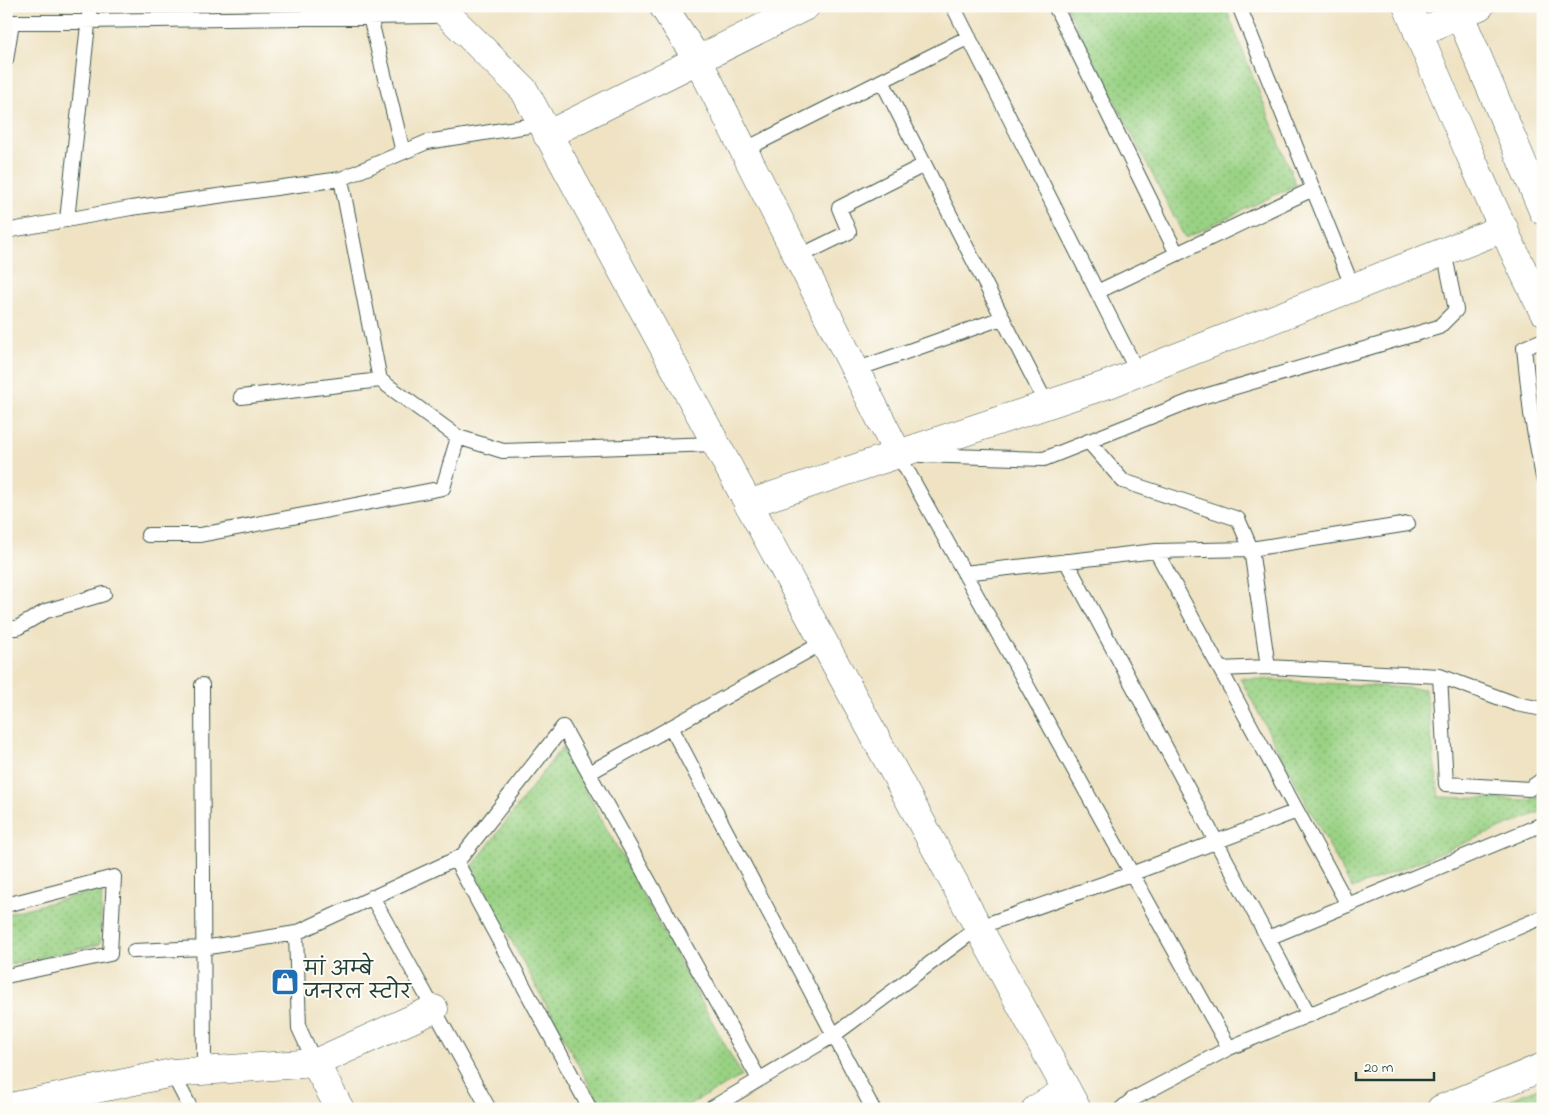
<svg xmlns="http://www.w3.org/2000/svg" width="1549" height="1115" font-family="'Indie Flower','Playpen Sans Deva',sans-serif">
	<defs>
		<pattern id="park-dots" width="8" height="8" patternUnits="userSpaceOnUse" patternTransform="scale(1.25)"><rect width="8" height="8" fill="#9ad284"/><path d="M2 2h.1M6 6h.1" fill="none" stroke="#7dac6d" stroke-width="1.8" stroke-linecap="round"/></pattern>
	</defs>
	<rect width="100%" height="100%" fill="#fdfcf7"/>
	<filter id="ink" filterUnits="userSpaceOnUse"><feTurbulence type="fractalNoise" baseFrequency=".02" numOctaves="2"/><feDisplacementMap in="SourceGraphic" scale="10" xChannelSelector="R" yChannelSelector="G"/><feConvolveMatrix kernelMatrix="1 2 1 2 8 2 1 2 1" color-interpolation-filters="sRGB"/></filter>
	<filter id="wash" filterUnits="userSpaceOnUse"><feTurbulence type="fractalNoise" baseFrequency=".0096" numOctaves="4" result="noise"/><feDisplacementMap in="SourceGraphic" scale="20" xChannelSelector="R" yChannelSelector="G"/><feGaussianBlur stdDeviation="1.12" result="paint"/><feColorMatrix in="noise" values="0 0 0 0 0 0 0 0 0 0 0 0 0 0 0 0 0 1.4 0 .05"/><feComposite in="paint" operator="in"/></filter>
	<g filter="url(#wash)">
		<rect width="100%" height="100%" fill="#efe3c4"/>
		<path fill="url(#park-dots)" stroke="#5c885c" d="M 1066,6 L 1225,6 L 1296,185 L 1185,238 Z
			M 1240,678 L 1425,689 L 1439,797 L 1530,800 L 1543,792 L 1543,811 L 1352,889 Z
			M 562,747 L 742,1076 L 681,1109 L 602,1109 L 472,867 Z
			M 102,889 L 100,944 L 6,965 L 6,914 Z
			M 1543,1086 L 1543,1109 L 1488,1109 Z"/>
	</g>
	<g filter="url(#ink)">
		<g fill="none" stroke-linecap="round" stroke-linejoin="round">
			<defs>
				<path id="service" d="M 953,6 L 1138,373
					M 1055,6 L 1177,254
					M 1239,6 L 1353,288
					M 370,17 L 403,152
					M 6,60 L 12,22 L 434,16 L 441,8
					M 882,81 L 1047,405
					M 744,150 L 969,37
					M 341,179 L 380,380 L 458,437 L 503,451 L 716,444
					M 67,220 L 90,6
					M 6,231 L 131,208 L 341,179 L 427,142 L 541,124
					M 798,257 L 849,232 L 839,208 L 924,165
					M 1097,292 L 1313,189
					M 1543,340 L 1524,348 L 1531,414 L 1543,477
					M 855,370 L 1002,318
					M 241,397 L 380,380
					M 1088,441 L 1123,481 L 1238,519 L 1251,549 L 1268,667
					M 898,454 L 1229,1048
					M 919,455 L 1044,459 L 1198,398 L 1439,327 L 1456,310 L 1444,251
					M 148,535 L 200,535 L 443,488 L 458,437
					M 1156,551 L 1348,905
					M 1066,561 L 1309,1015
					M 964,573 L 1156,551 L 1251,549 L 1408,524
					M 6,628 L 17,628 L 46,611 L 104,594
					M 1220,669 L 1268,667 L 1440,676 L 1516,704 L 1543,709
					M 1440,676 L 1446,784 L 1529,789 L 1543,779
					M 202,685 L 204,1071
					M 671,727 L 873,1109
					M 589,773 L 824,642
					M 455,859 L 590,1109
					M 372,897 L 489,1109
					M 6,905 L 114,877 L 110,954 L 6,976
					M 1268,938 L 1543,824
					M 134,951 L 203,948 L 296,933
					M 315,1063 L 299,1028 L 296,933 L 462,856 L 563,727 L 759,1079
					M 172,1073 L 191,1109
					M 710,1109 L 834,1035 L 979,927 L 1131,874 L 1297,811
					M 1121,1109 L 1133,1099 L 1229,1048 L 1543,917"/>
				<path id="minor" d="M 439,6 L 524,90 L 1077,1109
					M 663,6 L 698,60 L 898,454
					M 1418,33 L 1480,6
					M 547,135 L 806,6
					M 748,504 L 1109,384 L 1504,228
					M 315,1063 L 340,1109
					M 6,1108 L 172,1073 L 315,1063 L 434,1009
					M 1036,1109 L 1067,1090
					M 1441,1109 L 1543,1067"/>
				<path id="tertiary" d="M 1407,6 C 1450,109 1493,212 1543,311
					M 1456,6 L 1543,211"/>
			</defs>
			<use href="#service" stroke="#3e564a" stroke-width="16"/>
			<use href="#minor" stroke="#3e564a" stroke-width="29"/>
			<use href="#tertiary" stroke="#3e564a" stroke-width="29"/>
			<use href="#service" stroke="#fff" stroke-width="14"/>
			<use href="#minor" stroke="#fff" stroke-width="28"/>
			<use href="#tertiary" stroke="#fff" stroke-width="28"/>
		</g>
	</g>
	<defs>
		<symbol id="shop-square" viewBox="-11 -11 22 22"><rect x="-9" y="-9" width="18" height="18" rx="4" fill="#1f6fb2" stroke="#fdfcf7"/><path d="M-5-2.5h2.3a2.7 3.5 0 0 1 5.4 0H5L5.5 6h-11ZM-1.5-2.5h3a1.5 2.3 0 0 0-3 0Z" fill="#fff"/></symbol>
	</defs>
	<g fill-rule="evenodd">
		<use href="#shop-square" x="269" y="966" width="32" height="32"/>
	</g>
	<g text-anchor="middle" dominant-baseline="central" stroke-width="4" stroke-linejoin="round" paint-order="stroke">
		<g font-size="20" fill="#1f3d34" stroke="#fdfcf7" text-anchor="start">
			<text x="304" y="970">मां अम्बे<tspan x="304" dy="23">जनरल स्टोर</tspan></text>
		</g>
	</g>
	<rect width="1549" height="1115" fill="none" stroke="#fdfcf7" stroke-width="25"/>
	<path d="M1356 1072v8h78v-8" fill="none" stroke="#1f3d34" stroke-width="2.5"/>
	<text x="1364" y="1072" font-size="15" fill="#1f3d34" stroke="#fdfcf7" stroke-width="4" paint-order="stroke">20 m</text>
</svg>
